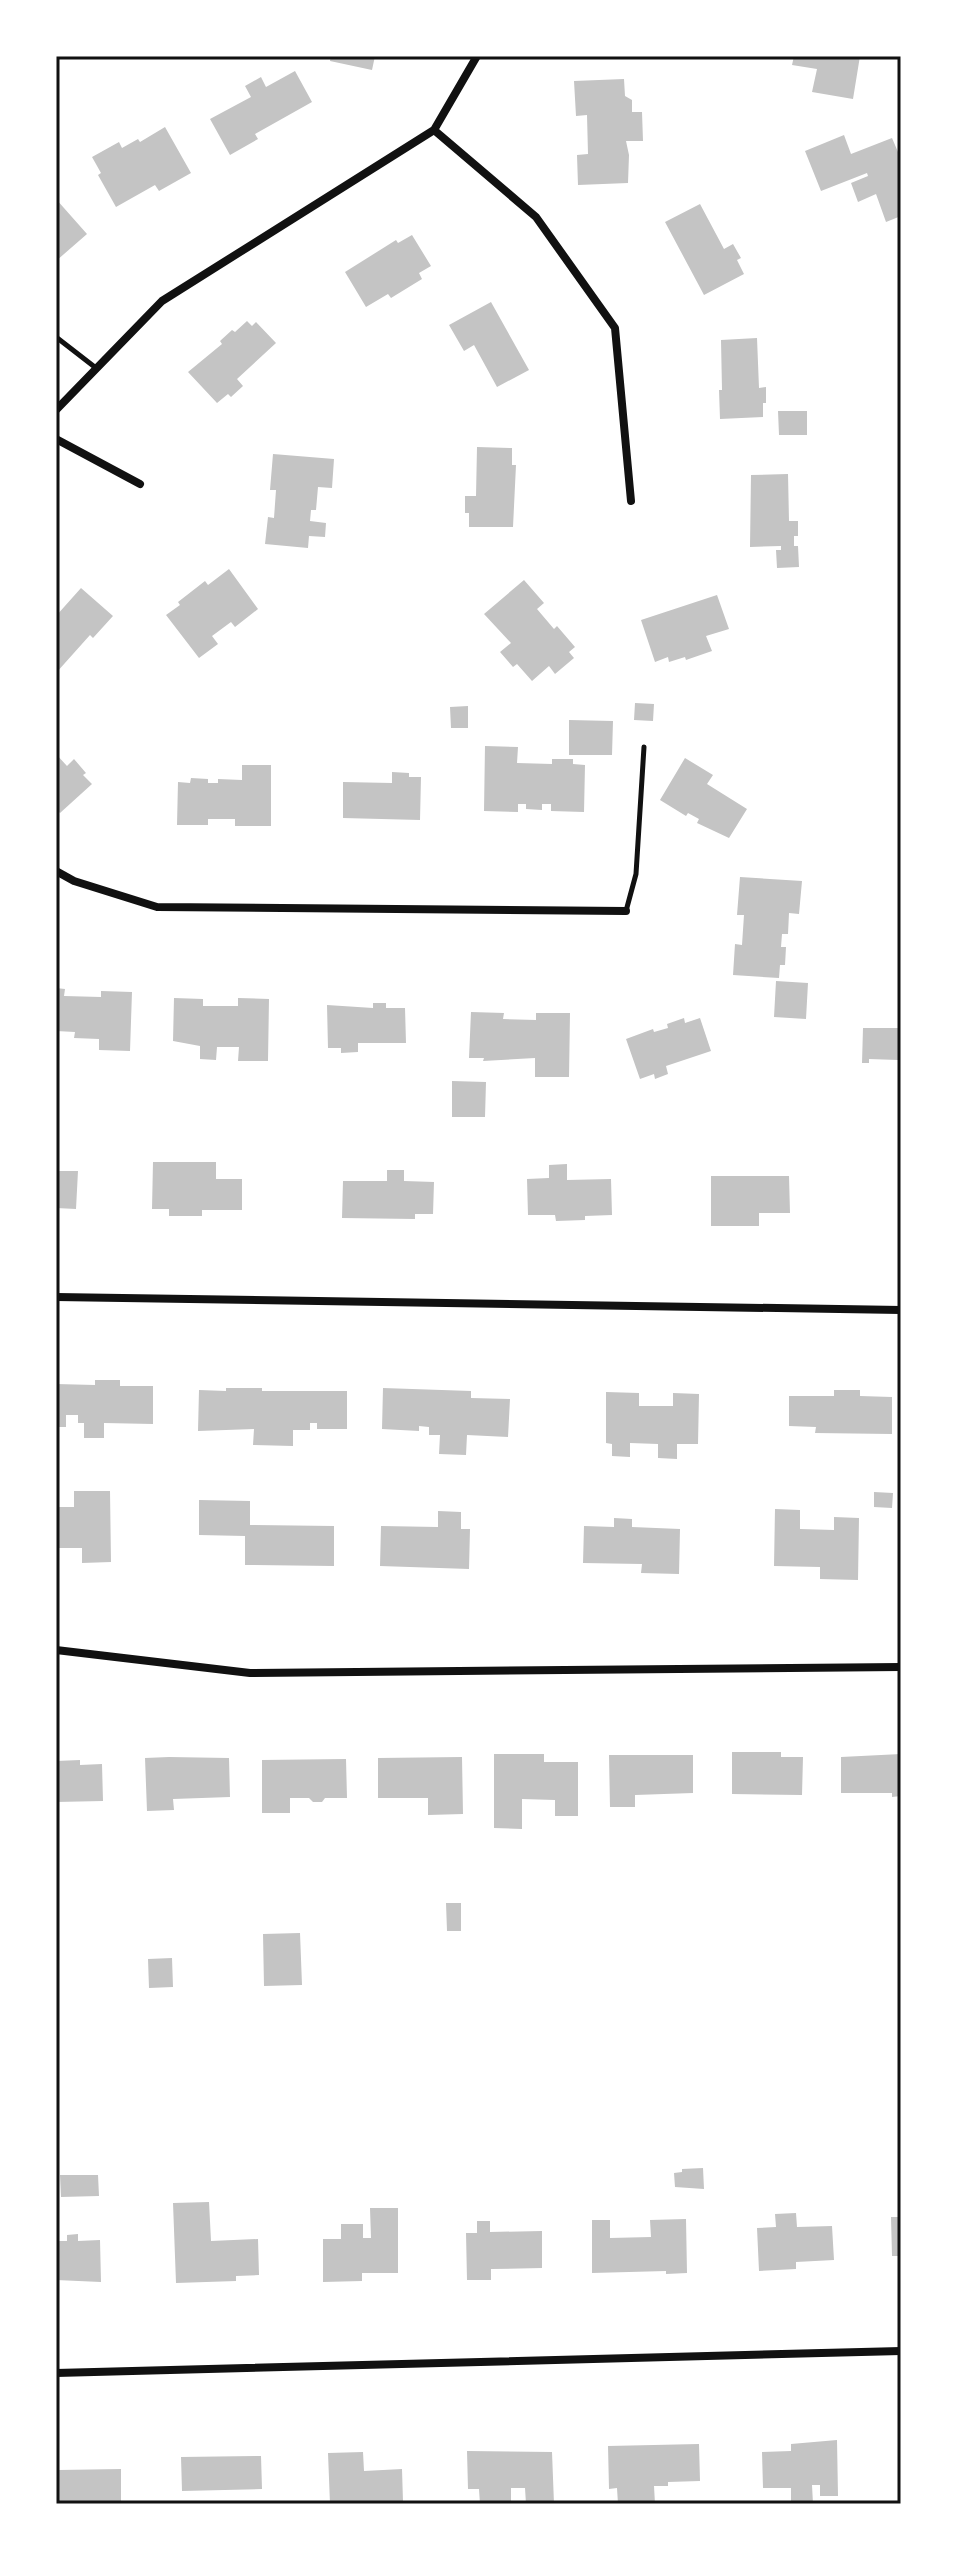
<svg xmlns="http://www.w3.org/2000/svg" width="957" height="2560" font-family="'Libre Baskerville',serif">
	<rect width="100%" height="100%" fill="#fff"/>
	<path fill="#c4c4c4" d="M 331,56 L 375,56 L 372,70 L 330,61 Z
		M 794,56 L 860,56 L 853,99 L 812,92 L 817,69 L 792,65 Z
		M 295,71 L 312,102 L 255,134 L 258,139 L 230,155 L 210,119 L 251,97 L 245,86 L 261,77 L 266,87 Z
		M 624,79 L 625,96 L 632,100 L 632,112 L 642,112 L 643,141 L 626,141 L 629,155 L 628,183 L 578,185 L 577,155 L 588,154 L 587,115 L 576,116 L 574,81 Z
		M 165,127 L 191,173 L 159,191 L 155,185 L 116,207 L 98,175 L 101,173 L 92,157 L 119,142 L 122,148 L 138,139 L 140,142 Z
		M 844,135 L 851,154 L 892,138 L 901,159 L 901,216 L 886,222 L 876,194 L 858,202 L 851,183 L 868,176 L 867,173 L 821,191 L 805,151 Z
		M 56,199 L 87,234 L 56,261 Z
		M 700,204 L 724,249 L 733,244 L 741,258 L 737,260 L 744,274 L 704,295 L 665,222 Z
		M 412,235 L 431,266 L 419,273 L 422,279 L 391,298 L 388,294 L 366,307 L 345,272 L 396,240 L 398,243 Z
		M 491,302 L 529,370 L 497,387 L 474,345 L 464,351 L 449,325 Z
		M 247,321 L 252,326 L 256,322 L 276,343 L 237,379 L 243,386 L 231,397 L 228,394 L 217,403 L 188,372 L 222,344 L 220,341 L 232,330 L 235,332 Z
		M 757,338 L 759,388 L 766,387 L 766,403 L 763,403 L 763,417 L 720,419 L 719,390 L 722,390 L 721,340 Z
		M 778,411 L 807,411 L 807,435 L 779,435 Z
		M 477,447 L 512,448 L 512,465 L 516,465 L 513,527 L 469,527 L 469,513 L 465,513 L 465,496 L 476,496 Z
		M 273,454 L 334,459 L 332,488 L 318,487 L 316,510 L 311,510 L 310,521 L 326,523 L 325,537 L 309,536 L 308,548 L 265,544 L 268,517 L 274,518 L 276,490 L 270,490 Z
		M 788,474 L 789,521 L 798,521 L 798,536 L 794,536 L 794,546 L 798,546 L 799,567 L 777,568 L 776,550 L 781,550 L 781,546 L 750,547 L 751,475 Z
		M 229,569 L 258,609 L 235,627 L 231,622 L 212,636 L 218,644 L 199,658 L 166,615 L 180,605 L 178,602 L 205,581 L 208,585 Z
		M 524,580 L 544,603 L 537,609 L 554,629 L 557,626 L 575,647 L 569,652 L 574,658 L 555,674 L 549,666 L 532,681 L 517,664 L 513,667 L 500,652 L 511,643 L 484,614 Z
		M 81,588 L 113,616 L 93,638 L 90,635 L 56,673 L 56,616 Z
		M 717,595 L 729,629 L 706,636 L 712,651 L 686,660 L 685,657 L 669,662 L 668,657 L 655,662 L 641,620 Z
		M 635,703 L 654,704 L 653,721 L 634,720 Z
		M 468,706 L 468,728 L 451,728 L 450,707 Z
		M 569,720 L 613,721 L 612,755 L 569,755 Z
		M 485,746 L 518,747 L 517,763 L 552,764 L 552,759 L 573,759 L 573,764 L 585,765 L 584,812 L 551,811 L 551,804 L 542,804 L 542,810 L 526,809 L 526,804 L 518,804 L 518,812 L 484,811 Z
		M 56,754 L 67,766 L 74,759 L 86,773 L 83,775 L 92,784 L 60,813 L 56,809 Z
		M 685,758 L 713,775 L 707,784 L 747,809 L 729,838 L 697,823 L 699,819 L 688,813 L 686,816 L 660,800 Z
		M 242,765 L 271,765 L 271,826 L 235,826 L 235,819 L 208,819 L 208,825 L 177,825 L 178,782 L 190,783 L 191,778 L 208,779 L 208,783 L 218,783 L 218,779 L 242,780 Z
		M 392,772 L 409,773 L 409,777 L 421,777 L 420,820 L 343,818 L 343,782 L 392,783 Z
		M 740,877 L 802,881 L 799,914 L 789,913 L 788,934 L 782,934 L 781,947 L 786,947 L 785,965 L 780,965 L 779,978 L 733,975 L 735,944 L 742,945 L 744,915 L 737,915 Z
		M 776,981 L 808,983 L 806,1019 L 774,1017 Z
		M 56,988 L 65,989 L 64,996 L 101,997 L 101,991 L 132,992 L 130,1051 L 99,1050 L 99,1039 L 74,1038 L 75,1032 L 56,1031 Z
		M 174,998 L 203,999 L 203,1006 L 238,1006 L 238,998 L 269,999 L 268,1061 L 238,1061 L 239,1047 L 217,1047 L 216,1060 L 200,1059 L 200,1046 L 173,1041 Z
		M 373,1003 L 386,1003 L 386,1008 L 405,1008 L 406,1043 L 358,1043 L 358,1052 L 341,1053 L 341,1048 L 328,1048 L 327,1005 L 373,1008 Z
		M 471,1012 L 504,1013 L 503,1019 L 536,1020 L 536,1013 L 570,1013 L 569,1077 L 535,1077 L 535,1058 L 483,1061 L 484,1058 L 469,1058 Z
		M 684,1018 L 685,1023 L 700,1018 L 711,1051 L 666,1066 L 668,1074 L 655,1079 L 654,1074 L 640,1079 L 626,1039 L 653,1029 L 654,1032 L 668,1028 L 667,1024 Z
		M 863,1028 L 901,1028 L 901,1064 L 898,1064 L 898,1060 L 869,1059 L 869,1063 L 862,1063 Z
		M 452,1081 L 486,1082 L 485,1117 L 452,1117 Z
		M 153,1162 L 216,1162 L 216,1179 L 242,1179 L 242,1210 L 202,1210 L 202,1216 L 169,1216 L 169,1209 L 152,1209 Z
		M 567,1164 L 567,1180 L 611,1179 L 612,1215 L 585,1216 L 585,1220 L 556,1221 L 555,1215 L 528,1215 L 527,1179 L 549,1178 L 549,1165 Z
		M 387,1170 L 404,1170 L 404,1181 L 434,1182 L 433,1214 L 415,1214 L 415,1219 L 342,1218 L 343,1181 L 387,1181 Z
		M 56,1171 L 78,1171 L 76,1209 L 56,1208 Z
		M 711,1176 L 789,1176 L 790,1213 L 759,1213 L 759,1226 L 711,1226 Z
		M 95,1380 L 120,1380 L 120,1386 L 153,1386 L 153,1424 L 104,1423 L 104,1438 L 84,1438 L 84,1423 L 78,1423 L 78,1415 L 66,1415 L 66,1427 L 56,1427 L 56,1384 L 95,1385 Z
		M 226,1388 L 262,1388 L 262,1391 L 347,1391 L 347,1429 L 317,1429 L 317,1423 L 310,1423 L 310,1430 L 293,1430 L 293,1446 L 253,1445 L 254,1429 L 198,1431 L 199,1390 L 226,1391 Z
		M 383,1388 L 471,1391 L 471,1398 L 510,1399 L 508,1437 L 467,1435 L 466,1455 L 439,1454 L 440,1435 L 429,1435 L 429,1427 L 419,1426 L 419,1431 L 382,1429 Z
		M 834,1390 L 860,1390 L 860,1396 L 892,1397 L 892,1434 L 815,1433 L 816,1427 L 789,1426 L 789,1396 L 834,1396 Z
		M 606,1392 L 639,1393 L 639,1406 L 673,1406 L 673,1393 L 699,1394 L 698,1444 L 677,1444 L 677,1459 L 658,1458 L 658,1444 L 630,1443 L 630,1457 L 612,1456 L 612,1444 L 606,1443 Z
		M 74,1491 L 110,1491 L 111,1562 L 82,1563 L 82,1548 L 56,1548 L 56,1507 L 74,1507 Z
		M 874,1492 L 893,1493 L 892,1508 L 874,1507 Z
		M 199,1500 L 250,1501 L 250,1525 L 334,1526 L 334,1566 L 245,1565 L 245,1536 L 199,1535 Z
		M 775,1509 L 800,1510 L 800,1529 L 834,1530 L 834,1517 L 859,1518 L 858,1580 L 820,1579 L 820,1567 L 774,1566 Z
		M 438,1511 L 461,1512 L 461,1529 L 470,1529 L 469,1569 L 380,1566 L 381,1526 L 438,1527 Z
		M 614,1518 L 632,1519 L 632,1527 L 680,1529 L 679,1574 L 641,1573 L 642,1564 L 583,1563 L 584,1526 L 614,1527 Z
		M 732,1752 L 781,1752 L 781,1757 L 803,1757 L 802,1795 L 732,1794 Z
		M 494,1754 L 544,1754 L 544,1762 L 578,1762 L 578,1816 L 555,1816 L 555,1800 L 522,1799 L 522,1829 L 494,1828 Z
		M 901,1754 L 901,1796 L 892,1797 L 892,1793 L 841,1793 L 841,1757 Z
		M 609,1755 L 693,1755 L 693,1793 L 635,1795 L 635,1807 L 610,1807 Z
		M 169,1757 L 229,1758 L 230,1797 L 173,1799 L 174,1810 L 147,1811 L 145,1758 Z
		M 462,1757 L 463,1814 L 428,1815 L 428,1798 L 378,1798 L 378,1758 Z
		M 346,1759 L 347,1798 L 325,1798 L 322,1802 L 313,1802 L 309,1798 L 290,1798 L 290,1813 L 262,1813 L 262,1760 Z
		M 80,1760 L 80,1765 L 102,1764 L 103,1801 L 56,1802 L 56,1761 Z
		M 446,1903 L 461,1903 L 461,1931 L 447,1931 Z
		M 300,1933 L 302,1985 L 264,1986 L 263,1934 Z
		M 172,1958 L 173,1987 L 149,1988 L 148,1959 Z
		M 703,2168 L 704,2189 L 675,2187 L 674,2173 L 682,2172 L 682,2169 Z
		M 60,2175 L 98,2175 L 99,2196 L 61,2197 Z
		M 209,2202 L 211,2241 L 258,2239 L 259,2275 L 236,2276 L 236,2281 L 176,2283 L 173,2203 Z
		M 370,2208 L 398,2208 L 398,2273 L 362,2273 L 362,2281 L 323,2282 L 323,2239 L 341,2239 L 341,2224 L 363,2224 L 363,2238 L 371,2238 Z
		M 796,2213 L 797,2227 L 832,2226 L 834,2260 L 796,2262 L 796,2269 L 759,2271 L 757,2228 L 776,2227 L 775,2214 Z
		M 891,2217 L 901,2217 L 901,2256 L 892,2256 Z
		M 686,2219 L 687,2273 L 666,2274 L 666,2271 L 592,2273 L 592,2220 L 610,2220 L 610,2238 L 651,2237 L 650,2220 Z
		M 477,2221 L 490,2221 L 490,2232 L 542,2231 L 542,2268 L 491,2269 L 491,2280 L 467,2280 L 466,2233 L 477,2233 Z
		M 78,2234 L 78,2241 L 100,2240 L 101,2282 L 56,2280 L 56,2241 L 67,2241 L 67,2235 Z
		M 837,2440 L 838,2496 L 820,2496 L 820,2485 L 812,2485 L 813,2504 L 791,2504 L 791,2488 L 763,2488 L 762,2452 L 791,2451 L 791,2444 Z
		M 699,2444 L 700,2481 L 668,2482 L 668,2486 L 654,2486 L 655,2504 L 618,2504 L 617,2488 L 609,2489 L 608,2446 Z
		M 467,2451 L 552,2452 L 554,2504 L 526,2504 L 525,2488 L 511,2488 L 511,2504 L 480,2504 L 479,2489 L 468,2489 Z
		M 363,2452 L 364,2471 L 402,2469 L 403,2502 L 330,2504 L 328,2453 Z
		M 261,2456 L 262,2489 L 182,2491 L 181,2457 Z
		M 56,2462 L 59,2462 L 59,2470 L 121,2469 L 121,2504 L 56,2504 Z"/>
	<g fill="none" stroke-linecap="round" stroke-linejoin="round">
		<path stroke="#111" stroke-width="5" d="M 56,337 L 96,368
			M 626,911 L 636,874 L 644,747"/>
		<path stroke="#111" stroke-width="8" d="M 434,130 L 536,217 L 615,328 L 631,501
			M 56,410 L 162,301 L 434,130 L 477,56
			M 56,439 L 140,484
			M 56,871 L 74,881 L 157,907 L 626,911
			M 56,1297 L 901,1310
			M 56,1650 L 250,1673 L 901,1667
			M 56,2373 L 901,2351"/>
	</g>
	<rect width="957" height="2560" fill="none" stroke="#ffffff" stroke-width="116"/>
	<rect x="58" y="58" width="841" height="2444" fill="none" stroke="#111" stroke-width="3"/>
</svg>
